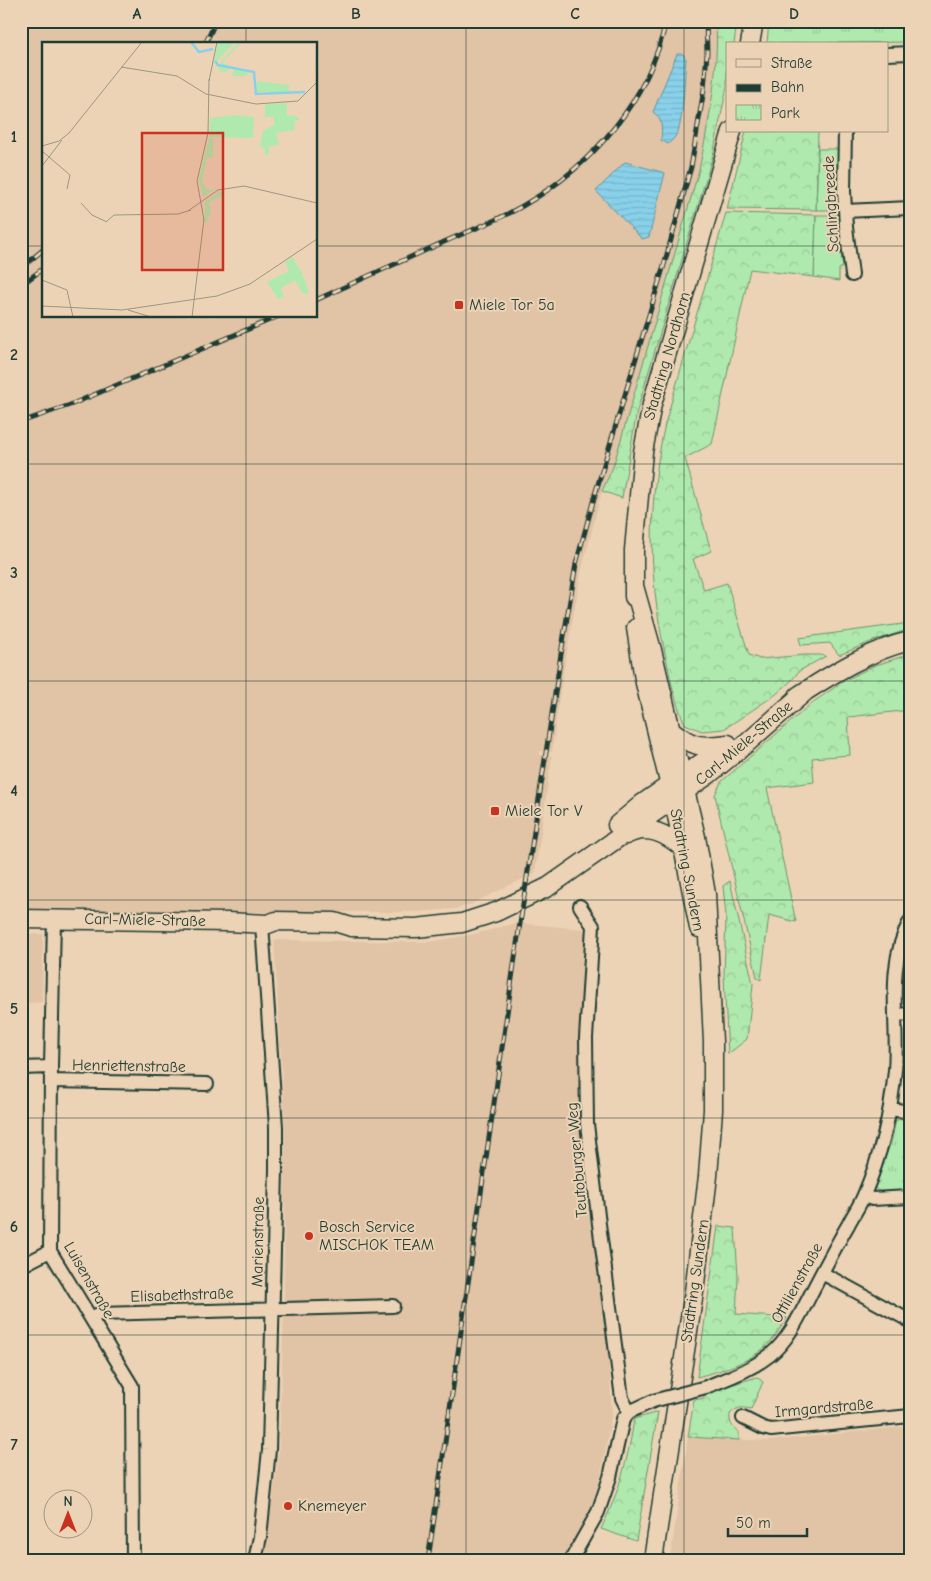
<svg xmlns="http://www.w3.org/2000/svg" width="931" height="1581" font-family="'Comic Neue',sans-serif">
	<defs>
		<pattern id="forest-crowns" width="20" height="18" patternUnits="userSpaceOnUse" patternTransform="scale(1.25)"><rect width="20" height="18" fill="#b0e9ad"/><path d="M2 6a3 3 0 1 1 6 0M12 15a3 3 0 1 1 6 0" fill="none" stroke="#97c995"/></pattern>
		<pattern id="park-tufts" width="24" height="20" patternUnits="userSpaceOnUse" patternTransform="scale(1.25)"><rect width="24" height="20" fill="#b0e9ad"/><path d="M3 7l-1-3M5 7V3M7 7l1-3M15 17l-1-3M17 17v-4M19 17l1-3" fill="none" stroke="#97c995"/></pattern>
		<pattern id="water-rules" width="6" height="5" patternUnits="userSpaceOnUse" patternTransform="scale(1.25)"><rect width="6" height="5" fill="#89d1ea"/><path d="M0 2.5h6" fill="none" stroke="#76b4c9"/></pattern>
	</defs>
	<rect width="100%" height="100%" fill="#edd3b5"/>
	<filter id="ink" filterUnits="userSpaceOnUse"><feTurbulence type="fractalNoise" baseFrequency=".02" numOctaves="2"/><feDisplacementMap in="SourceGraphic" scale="10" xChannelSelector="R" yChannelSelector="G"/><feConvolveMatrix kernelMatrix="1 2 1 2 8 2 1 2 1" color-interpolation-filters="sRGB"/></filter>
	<g filter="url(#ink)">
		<path fill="#e1c3a6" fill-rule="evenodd" d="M 21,21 L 716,21 L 716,53 L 713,89 L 707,132 L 699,170 L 613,468 L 602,491 L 581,573 L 560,691 L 552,752 L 540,751 L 540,755 L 552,756 L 535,873 L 469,905 L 455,909 L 417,912 L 256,912 L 21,908 ZM 44,44 L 316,44 L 316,316 L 44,316 Z
			M 516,923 L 583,929 L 587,939 L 581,1039 L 579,1118 L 588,1207 L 607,1332 L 612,1413 L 601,1475 L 591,1508 L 562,1560 L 265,1560 L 279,1450 L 284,1310 L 285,1127 L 274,940 L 430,942 L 475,934 Z
			M 21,934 L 43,934 L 42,1002 L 21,1004 Z
			M 910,1426 L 910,1560 L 670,1560 L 688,1437 L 768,1441 Z"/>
		<path fill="#b0e9ad" stroke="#689370" d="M 818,149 L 839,149 L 840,210 L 816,210 Z
			M 816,215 L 840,215 L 842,240 L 839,243 L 843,267 L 839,269 L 839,281 L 814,277 Z"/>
		<path fill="url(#forest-crowns)" stroke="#689370" d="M 716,21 L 737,21 L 734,44 L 727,44 L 727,86 L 713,155 L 637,411 L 622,498 L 602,491 L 613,467 L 699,170 C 709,121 719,71 716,21 Z
			M 746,131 L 818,131 L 816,210 L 727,209 Z
			M 726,213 L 816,215 L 814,277 L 750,269 L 712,444 L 685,458 L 711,551 L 693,559 L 704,590 L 727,583 L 749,655 L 760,659 L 805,655 L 820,655 L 826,656 L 799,671 L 792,680 L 775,695 L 724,729 L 702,731 L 685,724 C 676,704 671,683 667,662 C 648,580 647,506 665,424 Z
			M 910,623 L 910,629 L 873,641 L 839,655 L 830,643 L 801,645 L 799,638 Z
			M 910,654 L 910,710 L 848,717 L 850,755 L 812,758 L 814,782 L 767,788 L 796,922 L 769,915 L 761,980 L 757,977 L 715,795 L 721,782 L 812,703 L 844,681 L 873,666 Z
			M 730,881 L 753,984 L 747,1039 L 728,1054 L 724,977 L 726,916 L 723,886 Z
			M 718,1226 L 735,1228 L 738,1277 L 736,1314 L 787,1318 C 782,1325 777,1334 771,1341 C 753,1362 723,1370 697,1377 Z
			M 757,1377 L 763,1382 L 751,1409 C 741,1407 737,1407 730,1414 C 729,1423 732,1427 739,1432 L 739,1440 L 688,1437 L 694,1400 L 704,1398 L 704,1393 Z
			M 658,1412 L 636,1541 L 601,1529 C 618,1495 629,1457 634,1419 Z"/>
		<path fill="url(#park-tufts)" stroke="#689370" d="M 769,21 L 910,21 L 910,42 L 767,44 Z
			M 905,1119 L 910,1128 L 910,1192 C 898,1193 882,1197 874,1187 L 892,1139 L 896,1120 Z"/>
		<path fill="url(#water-rules)" stroke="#5f96a1" d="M 677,54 L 683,54 L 686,59 C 684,78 684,114 678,131 C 676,136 673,140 668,144 L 661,140 C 662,128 663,119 653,112 Z
			M 625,162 L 665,173 L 649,237 L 642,239 L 596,191 Z"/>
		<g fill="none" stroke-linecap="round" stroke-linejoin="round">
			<defs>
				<path id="street" d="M 887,54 L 910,53
					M 845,131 L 844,191 L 846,227 L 852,275
					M 845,211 L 910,208
					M 580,906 L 593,926 L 586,1038 L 587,1124 L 599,1224 L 622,1398 L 629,1412
					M 54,919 L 51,1067 L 50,1251 L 132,1386 L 133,1560
					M 895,1015 L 910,1014
					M 21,1068 L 51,1067
					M 51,1081 L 207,1084
					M 891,1109 L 903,1111 L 910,1116
					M 864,1196 L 872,1199 L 910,1197
					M 21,1266 L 50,1251
					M 822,1273 L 910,1321
					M 92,1317 L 99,1314 L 393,1306
					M 706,1387 C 728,1378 751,1370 770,1355 C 792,1337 804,1306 817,1282 C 827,1263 837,1244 848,1225 C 853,1215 860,1205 864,1195 C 881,1155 891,1113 895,1070 C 899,1021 885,967 910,921
					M 743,1418 L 763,1428 L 771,1430 L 910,1416
					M 255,1560 L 260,1537 L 269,1450 L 276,1170 L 276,1127 L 262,924
					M 571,1560 L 598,1512 L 610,1477 L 623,1419 L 629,1412 L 653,1401"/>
				<path id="secondary" d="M 750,44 L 754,21
					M 634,586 L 652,650 L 696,837 L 706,894 L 713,1042 L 713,1110 L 708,1176 L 694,1292 L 653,1560
					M 634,597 L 634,550 L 643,452 L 652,404 L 732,131
					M 636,628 L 644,679 L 676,811 L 699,928
					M 798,696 C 832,674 870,650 910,641
					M 671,730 C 693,747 700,748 728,744
					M 617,825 L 642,804 L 726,746
					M 626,835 C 647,823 667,834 684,849
					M 21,919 L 228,922 L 268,924 L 276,921 L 335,922 L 351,927 L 416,928 L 462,923 L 496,912 L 548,887 L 708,775 L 747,743 L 807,690"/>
			</defs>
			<use href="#street" stroke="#1f3d34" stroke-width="16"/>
			<use href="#secondary" stroke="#1f3d34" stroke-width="21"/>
			<use href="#street" stroke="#edd3b5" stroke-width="12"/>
			<use href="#secondary" stroke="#edd3b5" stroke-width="18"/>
			<defs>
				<path id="rail" d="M 205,44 L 216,21
					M 21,268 L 44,249
					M 21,285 L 44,268
					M 316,300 C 359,280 402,261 444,242 C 471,230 499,220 524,205 C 593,165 649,100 666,21
					M 21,422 L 70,405 L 279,316
					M 428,1560 L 519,930 L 561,654 L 576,564 L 596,491 L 664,265 L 691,167 L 704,89 L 707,53 L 706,21"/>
			</defs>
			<use href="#rail" stroke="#1f3d34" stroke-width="5"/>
			<use href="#rail" stroke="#edd3b5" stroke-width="3" stroke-dasharray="9" stroke-linecap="butt"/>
			<defs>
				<path id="street-bridge" d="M 653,1401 L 706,1387"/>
			</defs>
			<use href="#street-bridge" stroke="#1f3d34" stroke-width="16" stroke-linecap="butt"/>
			<use href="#street-bridge" stroke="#edd3b5" stroke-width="12"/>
		</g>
	</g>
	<path fill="none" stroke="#1f3d34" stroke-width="1" stroke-opacity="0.55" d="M 246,21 L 246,44M 466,21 L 466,1560M 684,21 L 684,1560M 21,246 L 44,246M 316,246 L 910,246M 246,316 L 246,1560M 21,464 L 910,464M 21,681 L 910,681M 21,900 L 910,900M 21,1118 L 910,1118M 21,1335 L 910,1335"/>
	<g fill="#c8321e" stroke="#edd3b5" stroke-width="2">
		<rect x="454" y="300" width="10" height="10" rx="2.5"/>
		<rect x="490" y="806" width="10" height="10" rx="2.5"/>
		<circle cx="309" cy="1236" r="5"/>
		<circle cx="288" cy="1506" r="5"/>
	</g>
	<g text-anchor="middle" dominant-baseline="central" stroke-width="4" stroke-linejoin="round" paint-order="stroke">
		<g font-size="16" fill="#1f3d34" stroke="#edd3b5">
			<text transform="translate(831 204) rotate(-93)">Schlingbreede</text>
			<text transform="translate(667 356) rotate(-74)">Stadtring Nordhorn</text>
			<text transform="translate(744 743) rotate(-40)">Carl-Miele-Straße</text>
			<text transform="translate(687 870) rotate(79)">Stadtring Sundern</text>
			<text transform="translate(145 920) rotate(1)">Carl-Miele-Straße</text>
			<text transform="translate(129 1066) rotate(1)">Henriettenstraße</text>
			<text transform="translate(577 1160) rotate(-95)">Teutoburger Weg</text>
			<text transform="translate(258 1242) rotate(-89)">Marienstraße</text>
			<text transform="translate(89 1280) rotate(60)">Luisenstraße</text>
			<text transform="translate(695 1281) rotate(-82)">Stadtring Sundern</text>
			<text transform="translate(797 1283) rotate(-61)">Ottilienstraße</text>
			<text transform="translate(182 1295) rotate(-2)">Elisabethstraße</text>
			<text transform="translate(824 1408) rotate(-5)">Irmgardstraße</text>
		</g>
		<g font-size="16" fill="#1f3d34" stroke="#edd3b5" text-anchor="start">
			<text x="469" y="305">Miele Tor 5a</text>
			<text x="505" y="811">Miele Tor V</text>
			<text x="319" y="1227">Bosch Service<tspan x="319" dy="18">MISCHOK TEAM</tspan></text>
			<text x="298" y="1506">Knemeyer</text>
		</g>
	</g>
	<g transform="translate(42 42)">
		<rect width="275" height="275" fill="#edd3b5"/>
		<path d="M 197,0 L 200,0 L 180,21 L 207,30 L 204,34 L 190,34 L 192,26 L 188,25 L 184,30 L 178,29 L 175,24 L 171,29 ZM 215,39 L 247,43 L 247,50 L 215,50 ZM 245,61 L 245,74 L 253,73 L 258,78 L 253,78 L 252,88 L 234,91 L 237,103 L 227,104 L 227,113 L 223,113 L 223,107 L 218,104 L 221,89 L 233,82 L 231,75 L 223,75 L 223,62 ZM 250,215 L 261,232 L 259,235 L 262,235 L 267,251 L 261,252 L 253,238 L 239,246 L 242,255 L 236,257 L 225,240 L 247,229 L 243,220 Z" fill="#b0e9ad"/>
		<path d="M 176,0 L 193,0 L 171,23 ZM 167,96 L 171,96 L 171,115 L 165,115 L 160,140 L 165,148 L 172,148 L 161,155 L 157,137 ZM 181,148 L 181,153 L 167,160 L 169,171 L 163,183 L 163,159 Z" fill="#b0e9ad"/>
		<path d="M 196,73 L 212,75 L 211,96 L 167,95 L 168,76 Z" fill="#b0e9ad"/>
		<path fill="none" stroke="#89d1ea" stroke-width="2.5" d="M 149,0 L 157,10 L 171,7M 275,9 L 275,28M 173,19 L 176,23 L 212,30 L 214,52 L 263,50"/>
		<path fill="none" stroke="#9b9781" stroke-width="1" d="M 79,25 L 135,34 L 164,52 L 214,62 L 256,59 L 275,40M 167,39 L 175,0M 0,104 L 17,99 L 27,91 L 100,0M 0,109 L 28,133 L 25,147M 0,124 L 20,98M 39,161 L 50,173 L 65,180M 146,169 L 176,148 L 202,144 L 275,161M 162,178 L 155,139 L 166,91 L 167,37M 65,179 L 72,173 L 136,172 L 149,168M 0,238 L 25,248 L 31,275M 0,264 L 80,268 L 175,254 L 208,242 L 275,197M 86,268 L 109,275M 150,275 L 162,177"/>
		<path fill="#c8321e" fill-opacity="0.15" stroke="#c8321e" stroke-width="2.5" d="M 100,91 L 181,91 L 181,228 L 100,228 Z"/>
		<rect width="275" height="275" fill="none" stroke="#1f3d34" stroke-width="2.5"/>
	</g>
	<rect width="931" height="1581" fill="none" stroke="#edd3b5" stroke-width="55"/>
	<rect x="726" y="42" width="162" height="90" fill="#edd3b5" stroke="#9b9781"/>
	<rect x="736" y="59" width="25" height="8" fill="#edd3b5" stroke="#9b9781"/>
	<text x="771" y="68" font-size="15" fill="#1f3d34">Straße</text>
	<rect x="736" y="84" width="25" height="8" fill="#1f3d34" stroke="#9b9781"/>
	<text x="771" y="92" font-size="15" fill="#1f3d34">Bahn</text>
	<rect x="736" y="105" width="25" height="15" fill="url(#park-tufts)" stroke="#9b9781"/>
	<text x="771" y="118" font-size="15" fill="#1f3d34">Park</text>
	<g transform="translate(68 1514)"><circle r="24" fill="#edd3b5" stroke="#9b9781"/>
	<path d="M0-4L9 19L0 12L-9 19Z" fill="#c8321e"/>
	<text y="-8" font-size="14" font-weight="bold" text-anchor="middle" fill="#1f3d34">N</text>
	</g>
	<path d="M728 1528v8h79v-8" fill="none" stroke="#1f3d34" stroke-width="2.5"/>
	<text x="736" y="1528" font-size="15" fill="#1f3d34" stroke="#edd3b5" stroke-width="4" paint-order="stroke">50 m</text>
	<rect x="28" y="28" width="876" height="1526" fill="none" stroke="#1f3d34" stroke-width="2"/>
	<g font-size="16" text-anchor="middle" font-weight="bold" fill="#1f3d34">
		<text x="137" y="19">A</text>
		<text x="356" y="19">B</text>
		<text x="575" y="19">C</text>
		<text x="794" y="19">D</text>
		<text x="14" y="142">1</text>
		<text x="14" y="360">2</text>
		<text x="14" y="578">3</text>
		<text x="14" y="796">4</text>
		<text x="14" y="1014">5</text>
		<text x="14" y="1232">6</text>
		<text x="14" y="1450">7</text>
	</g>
</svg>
